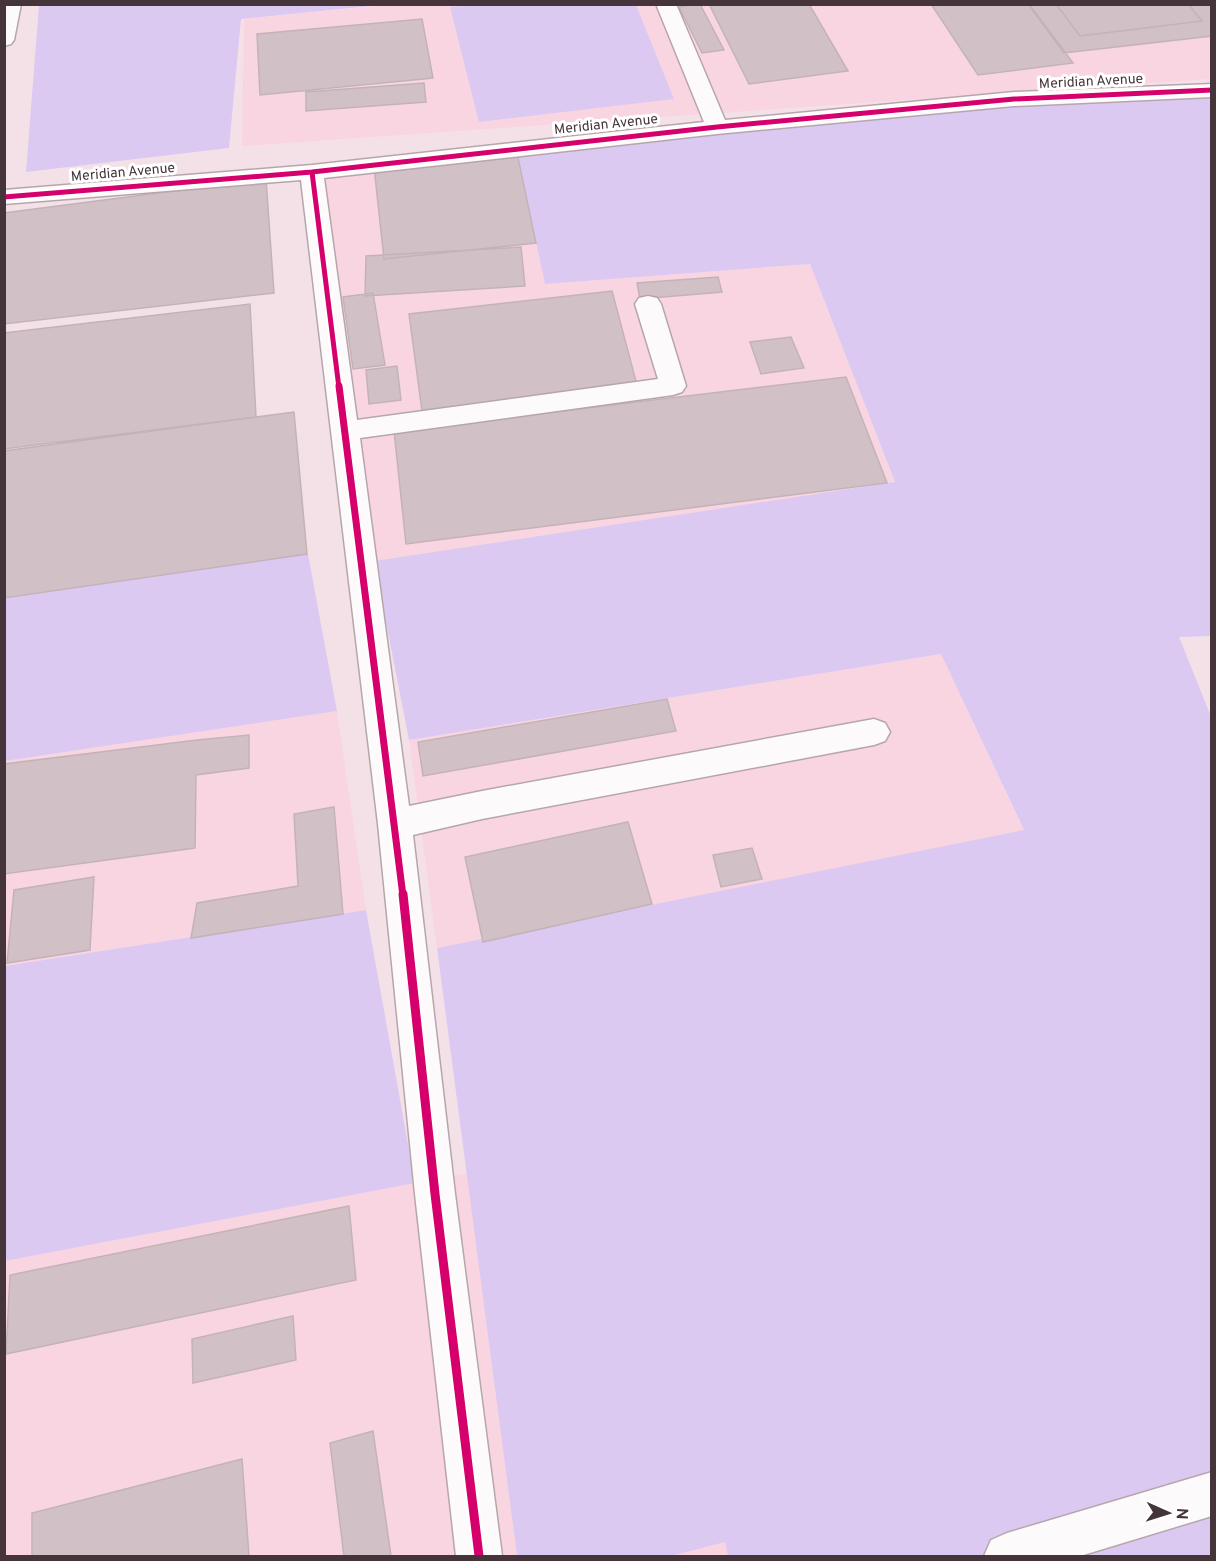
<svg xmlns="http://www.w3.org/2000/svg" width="1216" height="1561" font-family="Overpass,sans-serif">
	<rect width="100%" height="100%" fill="#f4e1e8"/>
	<path fill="#f9d5e1" d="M 399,4 L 1211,5 L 1211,79 L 242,146 L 244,19 Z
		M 517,153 L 546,284 L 810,264 L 895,483 L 374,561 L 318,173 Z
		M 941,654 L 1024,831 L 437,948 L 409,740 Z
		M 337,711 L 366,910 L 5,966 L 5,761 Z
		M 467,1173 L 517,1556 L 5,1556 L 5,1261 Z
		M 725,1541 L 728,1556 L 671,1556 Z"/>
	<path fill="#dcc9f2" d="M 39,5 L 39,4 L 381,5 L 241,19 L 229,148 L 26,172 Z
		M 477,5 L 636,5 L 674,99 L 479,122 L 450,7 Z
		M 1014,98 L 1211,98 L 1211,636 L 1179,637 L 1212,719 L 1211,1556 L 728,1556 L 725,1542 L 671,1556 L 517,1556 L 437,948 L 1024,830 L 941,654 L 409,740 L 374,561 L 895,482 L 810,264 L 545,284 L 517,153 Z
		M 308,554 L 337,711 L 5,761 L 5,598 Z
		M 366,910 L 415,1183 L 5,1261 L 5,966 Z"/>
	<path fill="#d1c1c6" stroke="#c3b3b9" stroke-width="1.5" d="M 700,4 L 724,50 L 702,53 L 679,7 Z
		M 709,4 L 809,4 L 848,71 L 749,84 Z
		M 931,4 L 1029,4 L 1073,63 L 978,75 Z
		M 1028,4 L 1212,4 L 1212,36 L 1064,53 Z
		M 1056,4 L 1188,4 L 1202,21 L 1080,36 Z
		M 422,19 L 433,78 L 260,95 L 257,34 Z
		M 424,83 L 426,102 L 306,111 L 306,92 Z
		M 517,153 L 536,243 L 384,259 L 374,167 Z
		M 266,179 L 274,293 L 4,324 L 4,213 Z
		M 521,247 L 525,286 L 365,296 L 366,256 Z
		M 718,277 L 722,292 L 640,299 L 637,283 Z
		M 612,291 L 637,385 L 422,411 L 409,314 Z
		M 373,293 L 385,365 L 353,369 L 343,297 Z
		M 250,304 L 256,417 L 4,449 L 4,333 Z
		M 791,337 L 804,368 L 761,374 L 750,342 Z
		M 397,366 L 401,400 L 369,404 L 366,370 Z
		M 846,377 L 887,483 L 406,544 L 394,431 Z
		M 294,412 L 307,554 L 4,598 L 4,451 Z
		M 667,699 L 676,731 L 423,776 L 418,742 Z
		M 249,735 L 249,768 L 196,775 L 195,848 L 4,874 L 4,764 L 197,740 Z
		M 334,807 L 343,914 L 191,938 L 197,903 L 298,886 L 294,814 Z
		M 628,822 L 652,904 L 483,942 L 465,857 Z
		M 752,848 L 762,879 L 721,887 L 713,855 Z
		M 94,877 L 90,950 L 7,963 L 14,890 Z
		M 349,1206 L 356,1280 L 6,1354 L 10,1275 Z
		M 293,1316 L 296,1360 L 193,1383 L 192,1339 Z
		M 373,1431 L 391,1556 L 344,1556 L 330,1443 Z
		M 242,1459 L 249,1556 L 32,1556 L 32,1513 Z"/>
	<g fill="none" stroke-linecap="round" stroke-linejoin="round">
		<defs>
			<path id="minor" d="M 4,4 L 21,4 L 14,40 L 11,44 L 4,46 Z
				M 656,4 L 676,4 L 725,120 L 1014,92 L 1212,84 L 1212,97 L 1014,106 L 717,134 L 324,178 L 357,420 L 658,379 L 635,304 L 639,298 L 648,296 L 657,298 L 661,304 L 686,386 L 682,392 L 673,395 L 360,438 L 409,806 L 482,791 L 874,719 L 885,723 L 890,732 L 885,741 L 874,745 L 482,819 L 413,835 L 455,1194 L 502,1556 L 456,1556 L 415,1194 L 378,824 L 301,180 L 4,204 L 4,190 L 312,165 L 704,122 Z
				M 1212,1472 L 1212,1516 L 1080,1556 L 984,1556 L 991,1540 L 1007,1533 Z"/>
		</defs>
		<use href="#minor" stroke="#b6a6ac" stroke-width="3"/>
		<use href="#minor" fill="#fdfafc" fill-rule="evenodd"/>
		<defs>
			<path id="cycleway-far2" d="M 312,172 L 339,388
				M 4,197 L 312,172 L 717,127 L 1014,99 L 1212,90"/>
			<path id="cycleway-far1" d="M 339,386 L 403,896"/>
			<path id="cycleway" d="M 403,894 L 435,1194 L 479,1556"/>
		</defs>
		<use href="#cycleway-far2" stroke="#fff" stroke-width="8"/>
		<use href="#cycleway-far1" stroke="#fff" stroke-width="10"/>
		<use href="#cycleway" stroke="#fff" stroke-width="13"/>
		<use href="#cycleway-far2" stroke="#d6006c" stroke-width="5"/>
		<use href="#cycleway-far1" stroke="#d6006c" stroke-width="7"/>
		<use href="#cycleway" stroke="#d6006c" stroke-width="9"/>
	</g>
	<g text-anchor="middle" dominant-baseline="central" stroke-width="6" stroke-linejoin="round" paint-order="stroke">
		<g font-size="14" fill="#45343a" stroke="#fff">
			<text transform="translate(1091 82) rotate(-3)">Meridian Avenue</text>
			<text transform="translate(606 125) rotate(-6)">Meridian Avenue</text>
			<text transform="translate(123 173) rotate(-5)">Meridian Avenue</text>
		</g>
	</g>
	<rect width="1216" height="1561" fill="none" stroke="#45343a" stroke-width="12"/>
	<g transform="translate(1168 1513) rotate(93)" stroke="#ffffff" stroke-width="4.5" paint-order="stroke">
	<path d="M0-4.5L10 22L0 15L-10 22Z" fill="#45343a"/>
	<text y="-9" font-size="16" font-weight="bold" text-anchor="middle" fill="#45343a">N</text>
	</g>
</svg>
